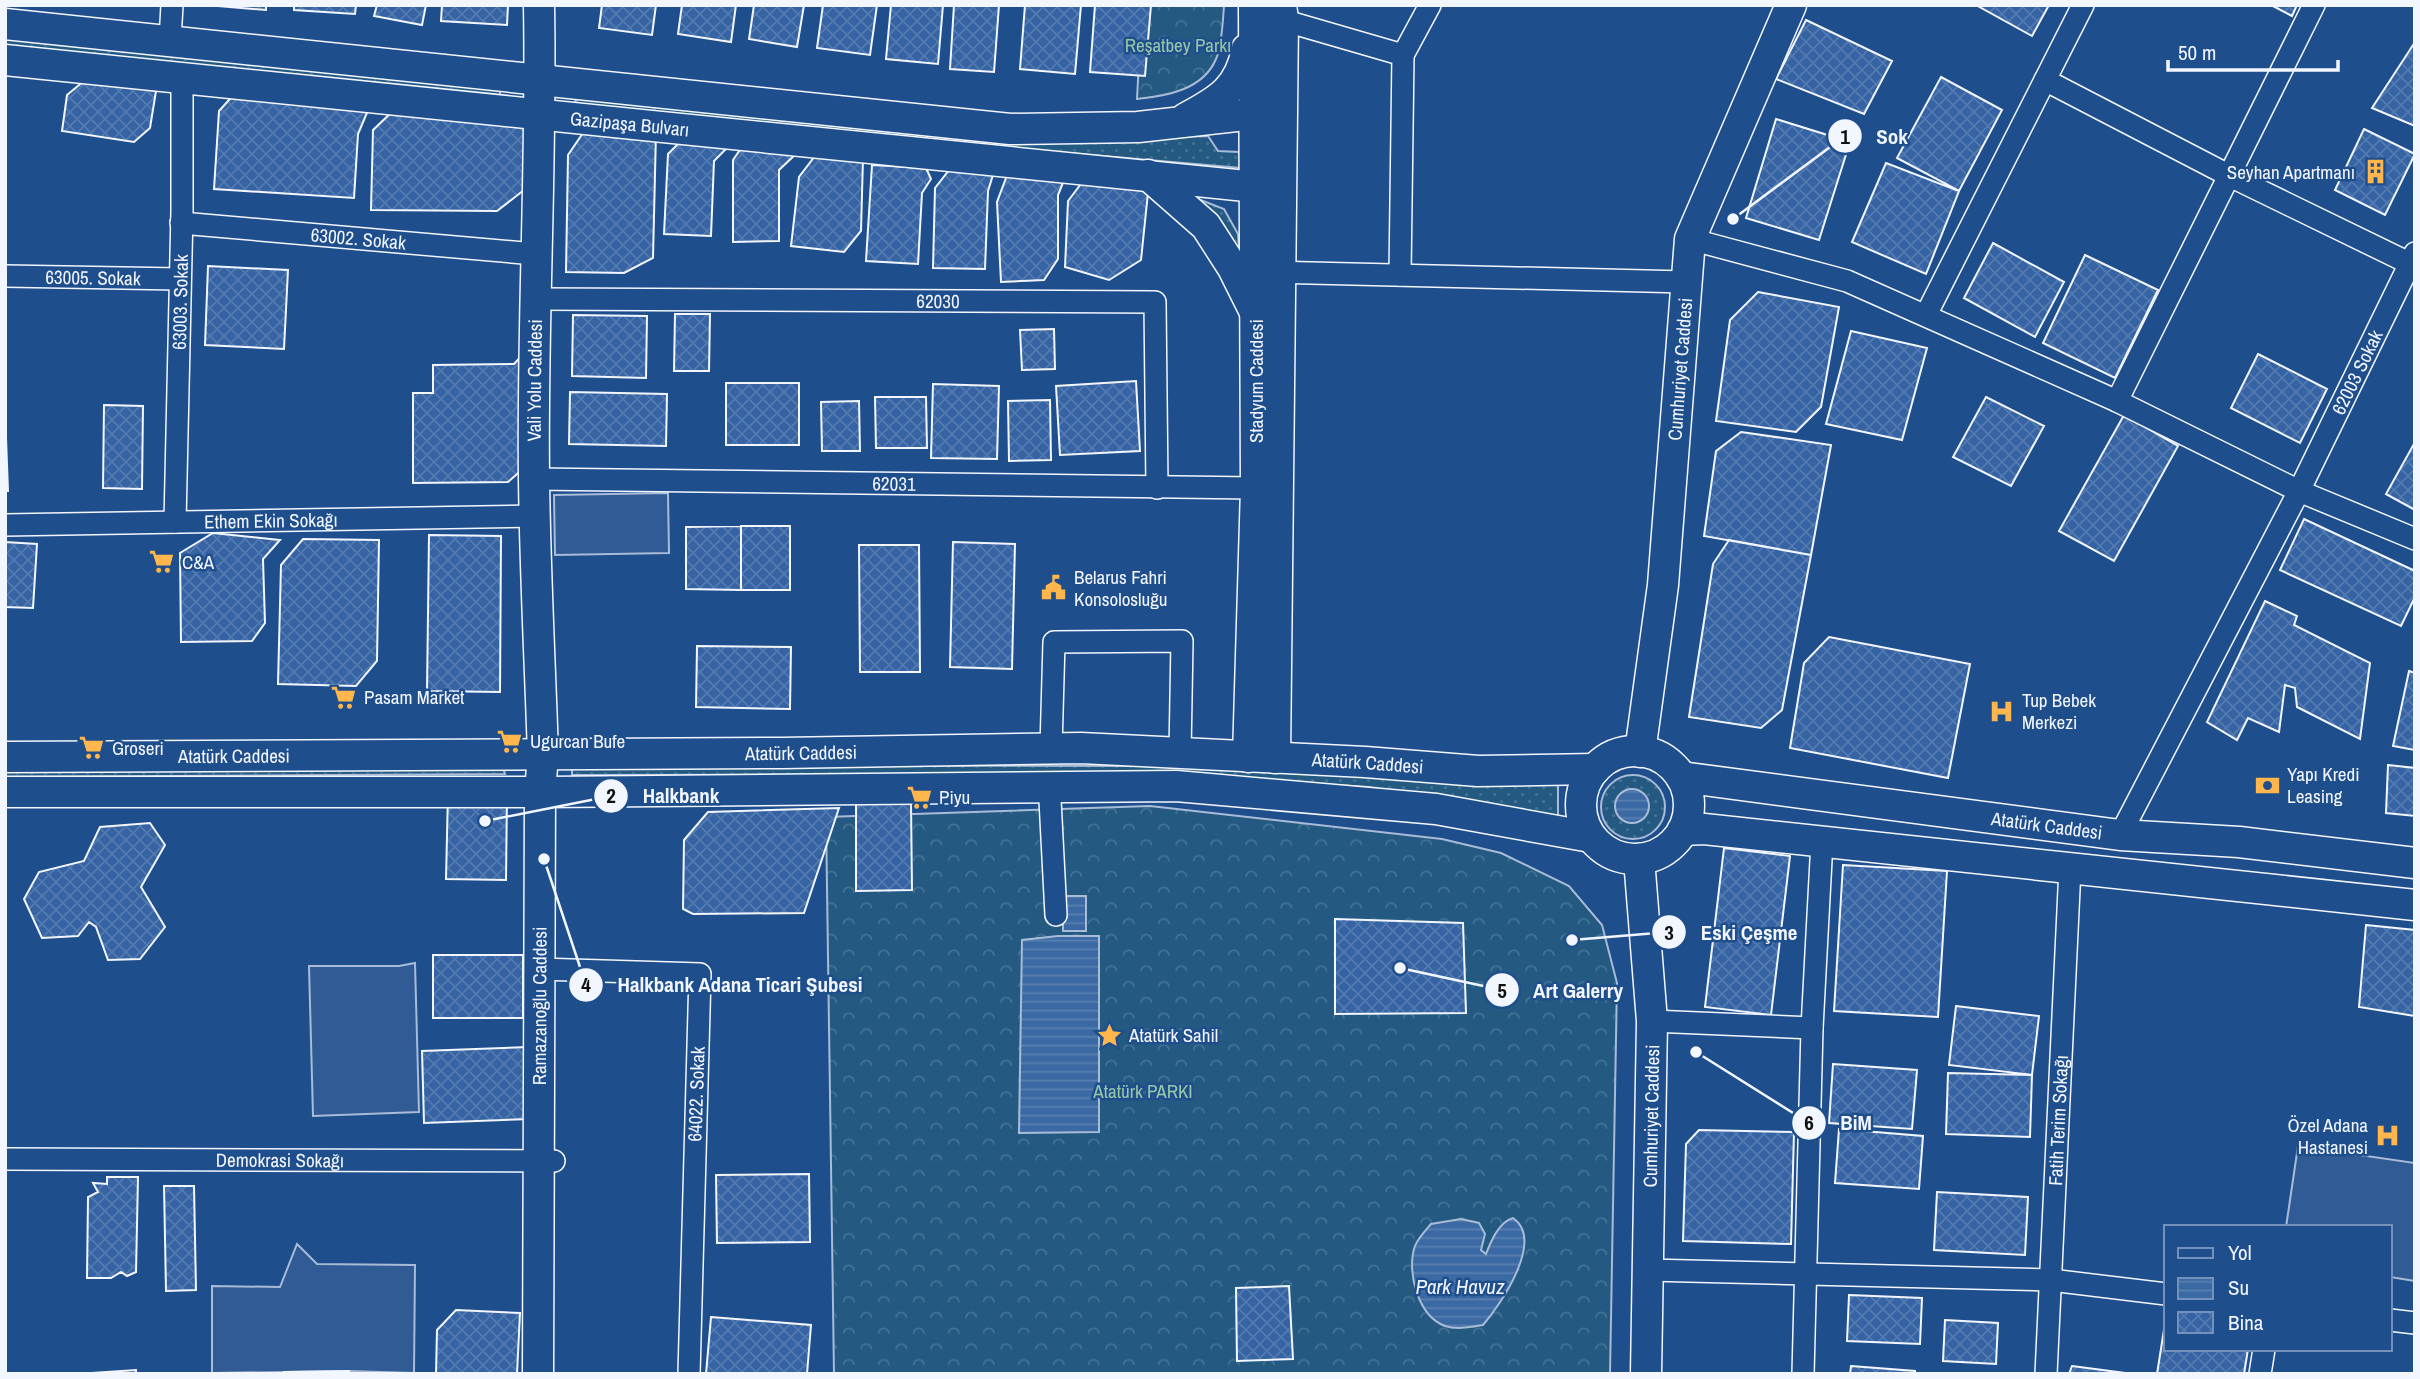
<svg xmlns="http://www.w3.org/2000/svg" width="2420" height="1379" font-family="'Archivo Narrow',sans-serif">
	<defs>
		<pattern id="grass-dots" width="8" height="8" patternUnits="userSpaceOnUse" patternTransform="scale(1.75)"><rect width="8" height="8" fill="#245a82"/><path d="M2 2h.1M6 6h.1" fill="none" stroke="#447295" stroke-width="1.8" stroke-linecap="round"/></pattern>
		<pattern id="forest-crowns" width="20" height="18" patternUnits="userSpaceOnUse" patternTransform="scale(1.75)"><rect width="20" height="18" fill="#245a82"/><path d="M2 6a3 3 0 1 1 6 0M12 15a3 3 0 1 1 6 0" fill="none" stroke="#447295"/></pattern>
		<pattern id="water-rules" width="6" height="5" patternUnits="userSpaceOnUse" patternTransform="scale(1.75)"><rect width="6" height="5" fill="#3b69a3"/><path d="M0 2.5h6" fill="none" stroke="#587fb1"/></pattern>
		<pattern id="building-cross-hatch" width="8" height="8" patternUnits="userSpaceOnUse" patternTransform="scale(1.75)"><rect width="8" height="8" fill="#3563a3"/><path d="M0 0l8 8M0 8l8-8" fill="none" stroke="#537ab1"/></pattern>
	</defs>
	<rect width="100%" height="100%" fill="#1f4e8c"/>
	<path fill="url(#grass-dots)" stroke="#a8bbd7" stroke-width="2" d="M 5,38 L 500,89 L 500,99 L 395,85 L 5,48 Z
		M 576,97 L 1008,139 L 1208,136 L 1218,151 L 1239,152 L 1241,168 L 1009,148 L 575,106 Z
		M 1175,190 L 1224,209 L 1238,234 L 1240,263 Z
		M 502,765 L 505,774 L 5,777 L 5,768 Z
		M 572,765 L 1153,766 L 1558,783 L 1558,820 L 1369,787 L 1153,774 L 572,775 Z
		M1601 807a32 32 0 1 1 64 0a32 32 0 1 1-64 0Z"/>
	<path fill="url(#forest-crowns)" stroke="#a8bbd7" stroke-width="2" d="M 1142,5 L 1224,5 C 1223,20 1222,46 1216,59 C 1203,90 1166,96 1137,99 Z
		M 1150,806 L 1442,839 L 1501,853 L 1569,886 L 1602,925 L 1617,983 L 1610,1374 L 834,1374 L 826,817 Z"/>
	<path fill="#305b95" stroke="#a8bbd7" stroke-width="2" d="M 668,493 L 669,553 L 555,555 L 554,495 Z
		M 415,963 L 419,1112 L 313,1116 L 309,966 L 399,966 Z
		M 2298,1146 L 2415,1163 L 2415,1281 L 2390,1277 L 2390,1227 L 2286,1227 Z
		M 297,1244 L 317,1264 L 415,1265 L 414,1373 L 349,1371 L 212,1373 L 212,1286 L 280,1287 Z"/>
	<path fill="url(#water-rules)" stroke="#a8bbd7" stroke-width="2" d="M1615 806a17 17 0 1 1 34 0a17 17 0 1 1-34 0Z
		M 1063,896 L 1086,896 L 1086,931 L 1063,931 Z
		M 1058,936 L 1099,936 L 1099,1132 L 1019,1133 L 1022,940 Z
		M 1513,1218 C 1545,1240 1501,1304 1483,1325 C 1471,1327 1457,1330 1445,1326 C 1418,1316 1406,1271 1415,1246 C 1418,1238 1426,1230 1431,1224 L 1461,1219 L 1479,1223 L 1485,1234 L 1481,1250 L 1486,1254 C 1491,1241 1499,1222 1513,1218 Z"/>
	<path fill="url(#building-cross-hatch)" stroke="#f2f6ff" stroke-width="2" d="M 206,5 L 266,5 L 266,10 Z
		M 294,5 L 356,5 L 355,14 L 294,10 Z
		M 377,5 L 426,5 L 422,25 L 374,16 Z
		M 442,5 L 508,5 L 507,25 L 441,21 Z
		M 602,5 L 656,5 L 652,35 L 599,28 Z
		M 682,5 L 736,5 L 731,42 L 678,34 Z
		M 754,5 L 804,5 L 797,47 L 749,39 Z
		M 823,5 L 877,5 L 870,55 L 817,48 Z
		M 891,5 L 943,5 L 938,64 L 886,59 Z
		M 954,5 L 999,5 L 994,72 L 950,69 Z
		M 1025,5 L 1081,5 L 1075,74 L 1020,69 Z
		M 1095,5 L 1151,5 L 1145,76 L 1090,72 Z
		M 1976,5 L 2049,5 L 2032,36 Z
		M 2271,5 L 2297,5 L 2292,16 Z
		M 1806,20 L 1892,61 L 1864,114 L 1776,79 Z
		M 2415,42 L 2415,126 L 2372,108 Z
		M 1941,77 L 2002,110 L 1959,191 L 1897,158 Z
		M 85,80 L 156,91 L 150,128 L 134,142 L 62,131 L 67,95 Z
		M 238,90 L 372,101 L 358,134 L 354,198 L 214,189 L 219,111 Z
		M 395,109 L 525,111 L 524,190 L 497,211 L 371,210 L 373,130 Z
		M 1776,119 L 1850,142 L 1819,240 L 1746,218 Z
		M 2364,129 L 2415,154 L 2385,215 L 2335,190 Z
		M 585,130 L 656,132 L 653,258 L 624,273 L 566,272 L 568,155 Z
		M 685,137 L 730,145 L 714,161 L 711,236 L 664,234 L 668,154 Z
		M 746,141 L 798,152 L 779,170 L 779,241 L 733,242 L 733,160 Z
		M 815,156 L 863,158 L 861,231 L 844,252 L 791,246 L 799,177 Z
		M 957,160 L 997,162 L 988,191 L 985,269 L 933,268 L 935,188 Z
		M 1886,163 L 1959,191 L 1926,274 L 1852,242 Z
		M 872,165 L 926,168 L 931,179 L 922,193 L 918,264 L 866,261 Z
		M 1069,168 L 1058,195 L 1058,259 L 1044,280 L 1001,282 L 997,202 L 1009,170 Z
		M 1087,176 L 1149,183 L 1141,260 L 1109,280 L 1065,267 L 1068,201 Z
		M 1993,243 L 2064,282 L 2035,337 L 1964,298 Z
		M 2085,255 L 2158,290 L 2115,378 L 2043,343 Z
		M 208,266 L 288,270 L 284,349 L 205,345 Z
		M 1758,292 L 1839,307 L 1821,407 L 1796,432 L 1716,421 L 1730,320 Z
		M 675,314 L 710,314 L 709,371 L 674,371 Z
		M 573,315 L 647,316 L 646,378 L 572,376 Z
		M 1054,329 L 1055,369 L 1022,370 L 1020,330 Z
		M 1851,331 L 1927,348 L 1902,440 L 1826,424 Z
		M 525,352 L 526,466 L 508,482 L 413,483 L 413,393 L 433,393 L 433,365 L 514,364 Z
		M 2258,354 L 2327,389 L 2300,443 L 2231,408 Z
		M 1136,381 L 1140,451 L 1060,455 L 1056,386 Z
		M 726,383 L 799,383 L 799,445 L 726,445 Z
		M 933,384 L 999,386 L 997,459 L 931,458 Z
		M 570,392 L 667,394 L 666,446 L 569,444 Z
		M 875,397 L 926,397 L 927,448 L 876,448 Z
		M 1986,397 L 2044,426 L 2011,486 L 1953,457 Z
		M 1050,400 L 1051,460 L 1009,461 L 1008,401 Z
		M 859,401 L 860,451 L 822,451 L 821,402 Z
		M 104,405 L 143,406 L 142,489 L 103,488 Z
		M 5,411 L 8,491 L 5,491 Z
		M 2124,415 L 2178,446 L 2114,561 L 2059,531 Z
		M 1741,432 L 1831,445 L 1811,555 L 1704,536 L 1716,451 Z
		M 2415,442 L 2415,510 L 2386,494 Z
		M 2304,519 L 2415,571 L 2415,597 L 2401,626 L 2280,570 Z
		M 741,526 L 741,590 L 686,589 L 686,527 Z
		M 741,526 L 790,526 L 790,590 L 741,590 Z
		M 213,533 L 280,540 L 263,559 L 265,623 L 252,641 L 181,642 L 180,553 Z
		M 429,535 L 501,536 L 500,692 L 427,691 Z
		M 303,539 L 379,540 L 377,661 L 356,686 L 278,684 L 281,565 Z
		M 1729,540 L 1811,555 L 1782,710 L 1761,728 L 1689,717 L 1713,564 Z
		M 5,542 L 37,544 L 33,608 L 5,607 Z
		M 953,542 L 1015,544 L 1012,669 L 950,667 Z
		M 859,545 L 919,545 L 920,672 L 860,672 Z
		M 2265,601 L 2297,616 L 2294,625 L 2370,663 L 2360,739 L 2297,707 L 2295,688 L 2285,685 L 2279,732 L 2248,718 L 2237,740 L 2207,722 Z
		M 1829,637 L 1970,664 L 1948,778 L 1790,748 L 1804,663 Z
		M 697,646 L 791,647 L 790,709 L 696,707 Z
		M 2409,671 L 2415,673 L 2415,750 L 2393,746 Z
		M 2388,765 L 2415,768 L 2415,816 L 2386,813 Z
		M 448,792 L 507,793 L 506,880 L 446,879 Z
		M 911,802 L 912,890 L 856,891 L 856,803 Z
		M 839,808 L 804,913 L 693,914 L 683,909 L 684,840 L 708,812 Z
		M 150,823 L 165,845 L 141,887 L 165,927 L 140,959 L 108,960 L 96,927 L 89,922 L 78,936 L 42,938 L 24,899 L 39,872 L 84,861 L 100,827 Z
		M 1724,848 L 1790,856 L 1771,1015 L 1705,1007 Z
		M 1843,865 L 1947,871 L 1938,1017 L 1834,1011 Z
		M 1335,919 L 1463,923 L 1466,1013 L 1335,1014 Z
		M 2366,925 L 2415,930 L 2415,1016 L 2359,1007 Z
		M 433,955 L 523,955 L 523,1018 L 433,1018 Z
		M 1956,1006 L 2039,1016 L 2032,1075 L 1949,1065 Z
		M 528,1047 L 530,1119 L 424,1123 L 422,1051 Z
		M 1833,1064 L 1917,1070 L 1912,1129 L 1829,1123 Z
		M 1948,1073 L 2032,1075 L 2030,1137 L 1946,1134 Z
		M 1839,1129 L 1923,1136 L 1919,1189 L 1835,1183 Z
		M 1699,1130 L 1794,1132 L 1791,1244 L 1683,1241 L 1686,1144 Z
		M 809,1174 L 810,1242 L 717,1243 L 716,1175 Z
		M 107,1177 L 138,1177 L 136,1272 L 127,1276 L 121,1272 L 111,1278 L 87,1278 L 88,1197 L 98,1192 L 93,1183 L 107,1184 Z
		M 164,1186 L 194,1186 L 196,1290 L 166,1291 Z
		M 1937,1192 L 2028,1197 L 2025,1255 L 1934,1250 Z
		M 1289,1286 L 1293,1359 L 1237,1361 L 1236,1288 Z
		M 1849,1295 L 1922,1298 L 1920,1344 L 1847,1341 Z
		M 456,1310 L 520,1313 L 517,1374 L 436,1374 L 437,1330 Z
		M 711,1317 L 811,1325 L 807,1374 L 706,1374 Z
		M 2166,1317 L 2166,1349 L 2248,1349 L 2244,1374 L 2157,1374 Z
		M 1945,1320 L 1998,1323 L 1996,1364 L 1943,1361 Z
		M 1851,1366 L 1915,1371 L 1915,1374 L 1850,1374 Z
		M 2072,1366 L 2133,1374 L 2069,1374 Z
		M 136,1370 L 136,1374 L 76,1374 Z
		M 349,1371 L 349,1374 L 284,1374 L 284,1372 Z"/>
	<g fill="none" stroke-linecap="round" stroke-linejoin="round">
		<defs>
			<g id="street">
				<path d="M 1272,17 L 1403,55 L 1400,275"/>
				<path d="M 170,40 L 172,5"/>
				<path d="M 1403,55 L 1430,5"/>
				<path d="M 2045,80 L 2228,175 L 2415,266"/>
				<path id="s1" d="M 181,223 L 535,254"/>
				<path d="M 1690,239 L 1847,281 L 2117,401 L 2299,491 L 2415,539"/>
				<path d="M 1269,272 L 1686,282"/>
				<path id="s2" d="M 5,276 L 180,279"/>
				<path id="s3" d="M 536,299 L 1155,302 L 1157,488"/>
				<path d="M 1926,315 L 2083,5"/>
				<path d="M 2117,401 L 2314,5"/>
				<path id="s4" d="M 534,479 L 1256,488"/>
				<path id="s5" d="M 175,522 L 182,211 L 182,80"/>
				<path id="s6" d="M 5,525 L 535,516"/>
				<path d="M 1051,748 L 1054,642 L 1182,641 L 1180,753"/>
				<path d="M 1050,800 L 1056,915"/>
				<path id="s7" d="M 2120,835 L 2299,491 L 2415,253"/>
				<path d="M 539,969 L 700,974 L 689,1374"/>
				<path d="M 1652,1021 L 1812,1028"/>
				<path id="s8" d="M 5,1159 L 554,1161"/>
				<path d="M 1648,1270 L 2051,1280 L 2166,1294"/>
				<path d="M 2390,1320 L 2415,1323"/>
				<path d="M 1803,1374 L 1812,1028 L 1822,841"/>
				<path id="s9" d="M 2046,1374 L 2070,868"/>
				<path d="M 2260,1374 L 2264,1349"/>
			</g>
			<g id="secondary">
				<path d="M 5,24 L 1010,129 L 1138,127 L 1254,114"/>
				<path id="s10" d="M 5,60 C 422,106 839,142 1256,187"/>
				<path d="M 1186,118 C 1220,100 1240,88 1247,49"/>
				<path d="M 1148,175 L 1206,226 L 1233,268 L 1254,310"/>
				<circle cx="1635" cy="805" r="54"/>
				<path id="s11" d="M 1640,752 L 1663,585 L 1690,239 L 1791,5"/>
				<path id="s12" d="M 5,757 L 782,753 L 1081,748 L 1365,762 L 1478,771 L 1595,769"/>
				<path d="M 1248,757 L 1256,488 L 1254,5"/>
				<path d="M 1275,758 L 1283,19 L 1281,5"/>
				<path id="s13" d="M 1681,777 L 2120,835 L 2239,842 L 2415,863"/>
				<path d="M 5,792 L 548,792 L 1176,786 L 1436,809 L 1591,837"/>
				<path d="M 1683,830 L 1704,829 L 2415,905"/>
				<path d="M 1639,859 L 1652,1021 L 1646,1374"/>
				<path id="s14" d="M 538,1374 L 540,792 L 543,755 C 540,663 535,570 534,478 C 532,321 542,163 539,5"/>
			</g>
		</defs>
		<use href="#street" stroke="#f2f6ff" stroke-width="24"/>
		<use href="#secondary" stroke="#f2f6ff" stroke-width="33"/>
		<use href="#street" stroke="#1f4e8c" stroke-width="21"/>
		<use href="#secondary" stroke="#1f4e8c" stroke-width="30"/>
	</g>
	<defs>
		<symbol id="building-bare" viewBox="-9 -9 18 18"><path d="M-4-6H4V6H1V3H-1V6H-4ZM-2.5-4.3h1.7v1.8h-1.7ZM.8-4.3h1.7v1.8H.8ZM-2.5-1h1.7V.8h-1.7ZM.8-1h1.7V.8H.8Z" fill="#ffb74d" stroke="#1f4e8c" stroke-width="2.5" paint-order="stroke"/></symbol>
		<symbol id="supermarket-bare" viewBox="-9 -9 18 18"><path d="M-6-5.5h2.5l.6 2H6L4.5 2H-2.5L-4.4-4H-6ZM-1.5 3.2a1.3 1.3 0 1 0 .1 0ZM3 3.2a1.3 1.3 0 1 0 .1 0Z" fill="#ffb74d" stroke="#1f4e8c" stroke-width="2.5" paint-order="stroke"/></symbol>
		<symbol id="civic-bare" viewBox="-9 -9 18 18"><path d="M-.6-6.5H3V-4.5H.6V-3L4-1V1h2V6H-6V1h2V-1L-.6-3ZM-1.2 2.5V6h2.4V2.5Z" fill="#ffb74d" stroke="#1f4e8c" stroke-width="2.5" paint-order="stroke"/></symbol>
		<symbol id="hospital-bare" viewBox="-9 -9 18 18"><path d="M-5-5h3v3.5h4V-5h3V5h-3V1.5h-4V5h-3Z" fill="#ffb74d" stroke="#1f4e8c" stroke-width="2.5" paint-order="stroke"/></symbol>
		<symbol id="bank-bare" viewBox="-9 -9 18 18"><path d="M-6-4H6V4H-6ZM0-2.3a2.3 2.3 0 1 0 0 4.6a2.3 2.3 0 1 0 0-4.6Z" fill="#ffb74d" stroke="#1f4e8c" stroke-width="2.5" paint-order="stroke"/></symbol>
		<symbol id="sight-bare" viewBox="-9 -9 18 18"><path d="M0-6L1.8-2.2L6-1.7L2.9 1.2L3.7 5.4L0 3.3L-3.7 5.4L-2.9 1.2L-6-1.7L-1.8-2.2Z" fill="#ffb74d" stroke="#1f4e8c" stroke-width="2.5" paint-order="stroke"/></symbol>
	</defs>
	<g fill-rule="evenodd">
		<use href="#building-bare" x="2358" y="154" width="35" height="35"/>
		<use href="#supermarket-bare" x="144" y="544" width="35" height="35"/>
		<use href="#civic-bare" x="1036" y="570" width="35" height="35"/>
		<use href="#supermarket-bare" x="326" y="680" width="35" height="35"/>
		<use href="#hospital-bare" x="1984" y="694" width="35" height="35"/>
		<use href="#supermarket-bare" x="492" y="724" width="35" height="35"/>
		<use href="#supermarket-bare" x="74" y="730" width="35" height="35"/>
		<use href="#bank-bare" x="2250" y="768" width="35" height="35"/>
		<use href="#supermarket-bare" x="902" y="780" width="35" height="35"/>
		<use href="#sight-bare" x="1092" y="1018" width="35" height="35"/>
		<use href="#hospital-bare" x="2370" y="1118" width="35" height="35"/>
	</g>
	<g text-anchor="middle" dominant-baseline="central" stroke-width="5" stroke-linejoin="round" paint-order="stroke">
		<g font-size="19" fill="#97c8a6" stroke="#1f4e8c">
			<text x="1178" y="45">Reşatbey Parkı</text>
			<text x="1143" y="1091">Atatürk PARKI</text>
		</g>
		<g font-size="19" fill="#f2f6ff" stroke="#1f4e8c">
			<text stroke="none"><textPath href="#s10" startOffset="628">Gazipaşa Bulvarı</textPath></text>
			<text stroke="none"><textPath href="#s1" startOffset="178">63002. Sokak</textPath></text>
			<text stroke="none"><textPath href="#s2" startOffset="88">63005. Sokak</textPath></text>
			<text stroke="none"><textPath href="#s5" startOffset="220">63003. Sokak</textPath></text>
			<text stroke="none"><textPath href="#s3" startOffset="402">62030</textPath></text>
			<text stroke="none"><textPath href="#s11" startOffset="385">Cumhuriyet Caddesi</textPath></text>
			<text stroke="none"><textPath href="#s7" startOffset="520">62003 Sokak</textPath></text>
			<text stroke="none"><textPath href="#s14" startOffset="994">Vali Yolu Caddesi</textPath></text>
			<text transform="translate(1256 381) rotate(-90)">Stadyum Caddesi</text>
			<text stroke="none"><textPath href="#s4" startOffset="360">62031</textPath></text>
			<text stroke="none"><textPath href="#s6" startOffset="266">Ethem Ekin Sokağı</textPath></text>
			<text stroke="none"><textPath href="#s12" startOffset="796">Atatürk Caddesi</textPath></text>
			<text stroke="none"><textPath href="#s12" startOffset="229">Atatürk Caddesi</textPath></text>
			<text stroke="none"><textPath href="#s12" startOffset="1363">Atatürk Caddesi</textPath></text>
			<text stroke="none"><textPath href="#s13" startOffset="369">Atatürk Caddesi</textPath></text>
			<text stroke="none"><textPath href="#s14" startOffset="368">Ramazanoğlu Caddesi</textPath></text>
			<text transform="translate(696 1094) rotate(-88)">64022. Sokak</text>
			<text transform="translate(1651 1116) rotate(-89)">Cumhuriyet Caddesi</text>
			<text stroke="none"><textPath href="#s9" startOffset="254">Fatih Terim Sokağı</textPath></text>
			<text stroke="none"><textPath href="#s8" startOffset="275">Demokrasi Sokağı</textPath></text>
		</g>
		<g font-size="19" fill="#f2f6ff" stroke="#1f4e8c" text-anchor="start">
			<text x="2355" y="172" text-anchor="end">Seyhan Apartmanı</text>
			<text x="182" y="562">C&amp;A</text>
			<text x="1074" y="577">Belarus Fahri<tspan x="1074" dy="22">Konsolosluğu</tspan></text>
			<text x="364" y="697">Pasam Market</text>
			<text x="2022" y="700">Tup Bebek<tspan x="2022" dy="22">Merkezi</tspan></text>
			<text x="530" y="741">Ugurcan Bufe</text>
			<text x="112" y="748">Groseri</text>
			<text x="2287" y="774">Yapı Kredi<tspan x="2287" dy="22">Leasing</tspan></text>
			<text x="939" y="797">Piyu</text>
			<text x="1129" y="1035">Atatürk Sahil</text>
			<text x="2368" y="1125" text-anchor="end">Özel Adana<tspan x="2368" dy="22">Hastanesi</tspan></text>
		</g>
		<g font-size="21" font-style="italic" fill="#f2f6ff" stroke="#1f4e8c">
			<text x="1460" y="1286">Park Havuz</text>
		</g>
	</g>
	<path fill="none" stroke="#f2f6ff" stroke-width="2.5" d="M1733 219L1845 136M485 821L611 796M1572 940L1669 932M544 859L586 985M1400 968L1502 990M1696 1052L1809 1123"/>
	<g fill="#f2f6ff" stroke="#1f4e8c" stroke-width="2.5">
		<circle cx="1733" cy="219" r="7"/>
		<circle cx="485" cy="821" r="7"/>
		<circle cx="1572" cy="940" r="7"/>
		<circle cx="544" cy="859" r="7"/>
		<circle cx="1400" cy="968" r="7"/>
		<circle cx="1696" cy="1052" r="7"/>
		<circle cx="1845" cy="136" r="18"/>
		<circle cx="611" cy="796" r="18"/>
		<circle cx="1669" cy="932" r="18"/>
		<circle cx="586" cy="985" r="18"/>
		<circle cx="1502" cy="990" r="18"/>
		<circle cx="1809" cy="1123" r="18"/>
	</g>
	<g font-size="21" text-anchor="middle" font-weight="bold" fill="#111">
		<text x="1845" y="144">1</text>
		<text x="611" y="803">2</text>
		<text x="1669" y="940">3</text>
		<text x="586" y="992">4</text>
		<text x="1502" y="998">5</text>
		<text x="1809" y="1130">6</text>
	</g>
	<g font-size="21" text-anchor="middle" font-weight="bold" fill="#f2f6ff" stroke="#1f4e8c" stroke-width="5" stroke-linejoin="round" paint-order="stroke">
		<text x="1892" y="144">Sok</text>
		<text x="681" y="803">Halkbank</text>
		<text x="1749" y="940">Eski Çeşme</text>
		<text x="740" y="992">Halkbank Adana Ticari Şubesi</text>
		<text x="1578" y="998">Art Galerry</text>
		<text x="1856" y="1130">BiM</text>
	</g>
	<rect width="2420" height="1379" fill="none" stroke="#f2f6ff" stroke-width="14"/>
	<rect x="2164" y="1225" width="228" height="126" fill="#1f4e8c" stroke="#7391ba" stroke-width="2"/>
	<rect x="2178" y="1248" width="35" height="10" fill="#1f4e8c" stroke="#7391ba" stroke-width="2"/>
	<text x="2228" y="1260" font-size="21" fill="#f2f6ff">Yol</text>
	<rect x="2178" y="1278" width="35" height="21" fill="url(#water-rules)" stroke="#7391ba" stroke-width="2"/>
	<text x="2228" y="1295" font-size="21" fill="#f2f6ff">Su</text>
	<rect x="2178" y="1312" width="35" height="21" fill="url(#building-cross-hatch)" stroke="#7391ba" stroke-width="2"/>
	<text x="2228" y="1330" font-size="21" fill="#f2f6ff">Bina</text>
	<path d="M2168 60v10h170v-10" fill="none" stroke="#f2f6ff" stroke-width="3.5"/>
	<text x="2178" y="60" font-size="21" fill="#f2f6ff" stroke="#1f4e8c" stroke-width="5" paint-order="stroke">50 m</text>
</svg>
